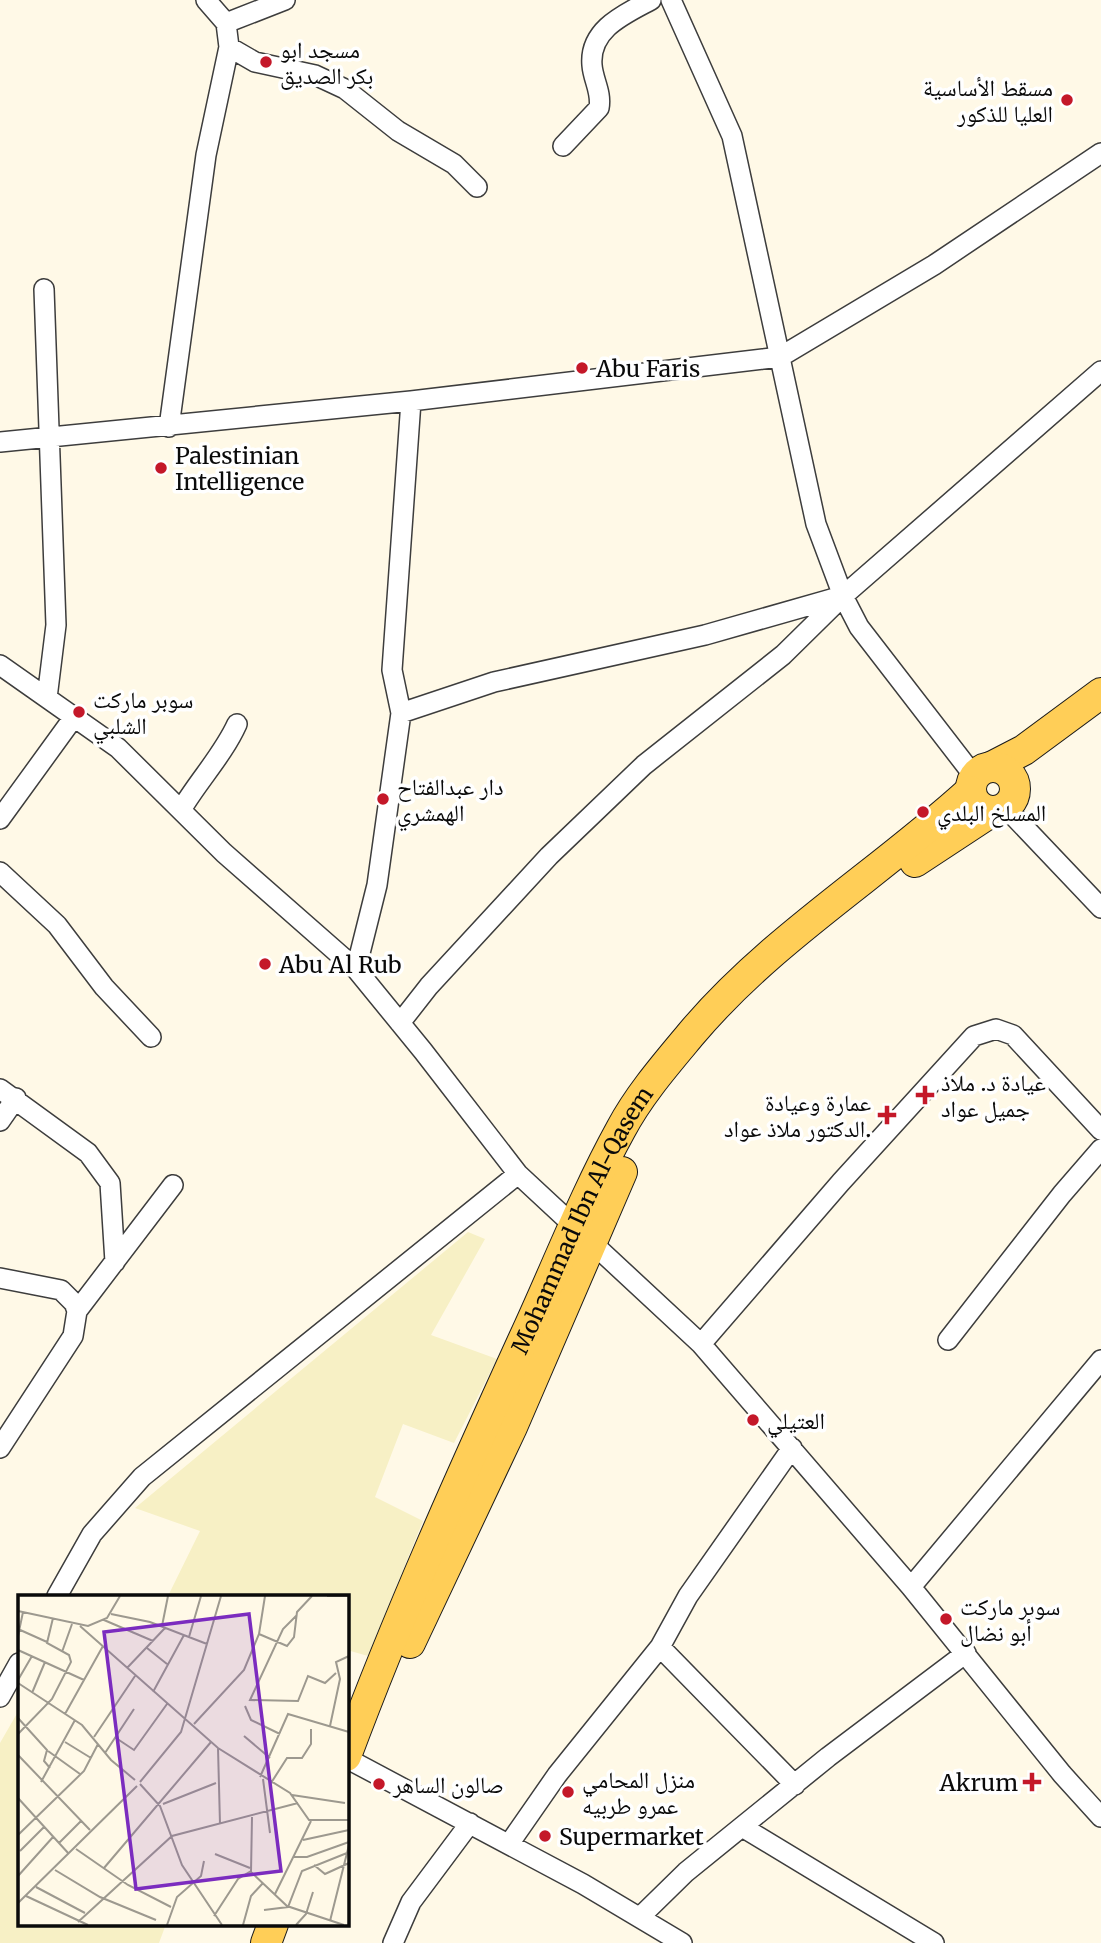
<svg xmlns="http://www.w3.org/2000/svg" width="1101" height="1943" font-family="Merriweather,'Noto Naskh Arabic',serif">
	<rect width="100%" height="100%" fill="#fff9e7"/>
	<path fill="#f7f0c5" d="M 468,1232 L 485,1239 L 431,1335 L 497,1359 L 454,1443 L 403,1424 L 375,1497 L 423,1521 L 368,1656 L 347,1650 L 346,1596 L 168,1596 L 200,1531 L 135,1508 Z
		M 19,1710 L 19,1924 L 166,1924 L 159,1943 L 0,1943 L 0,1743 Z"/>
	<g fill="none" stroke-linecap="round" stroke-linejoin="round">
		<defs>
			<path id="minor" d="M 671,0 L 732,136 L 816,524 L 843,596 L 859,627 L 974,776
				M 226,23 L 285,0
				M 229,47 L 255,62 L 315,75 L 345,89 L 398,131 L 454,164 L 477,187
				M 563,146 L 599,108 C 602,92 593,80 592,65 C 589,29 625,14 651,0
				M 44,289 L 56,625 L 47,698
				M 169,427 L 206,155 L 229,47 L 226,23 L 206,0
				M 0,442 L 411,401 L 780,357 L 934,265 L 1101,153
				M 0,665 L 118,748 L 224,853 L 356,969 L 423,1051 L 518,1174 L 701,1344 L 911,1587 L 1062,1774 L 1101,1817
				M 401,713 L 494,682 L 705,635 L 842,596
				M 1006,808 L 1101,908
				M 181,810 C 198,781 223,755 237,724
				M 0,819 L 74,717
				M 0,872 L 57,925 L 104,987 L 151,1037
				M 356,969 L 377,885 L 401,713 L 392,670 L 411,401
				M 400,1023 L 429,986 L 549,856 L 644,765 L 783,655 L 843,596 L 1101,371
				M 0,1089 L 88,1153 L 110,1183 L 115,1262
				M 0,1121 L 16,1098
				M 0,1278 L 61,1290 L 74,1303 L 77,1311 L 73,1336 L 0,1448
				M 77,1311 L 173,1185
				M 948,1340 L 1062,1194 L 1101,1149
				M 701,1344 L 841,1182 L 974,1036 L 996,1029 L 1013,1035 L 1101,1130
				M 911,1587 L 1101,1360
				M 57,1596 L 92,1534 L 142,1477 L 518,1174
				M 660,1647 L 795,1785
				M 0,1697 L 19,1663
				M 346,1758 L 583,1884 L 682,1943
				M 744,1828 L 934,1943
				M 509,1844 L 557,1775 L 660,1647 L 688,1596 L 792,1448
				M 640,1917 L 686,1872 L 828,1757 L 966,1653
				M 393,1943 L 411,1902 L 470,1823"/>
			<g id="primary">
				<path d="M 993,766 L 1024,750 L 1101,693"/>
				<circle cx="993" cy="789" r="22"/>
				<path d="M 915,862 L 991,812"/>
				<path d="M 410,1643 L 512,1427 L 622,1172"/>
				<path id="s1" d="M 346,1756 C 399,1614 461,1476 524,1338 C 556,1269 584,1196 621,1129 C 639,1095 666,1064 691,1034 C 771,939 879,874 970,791"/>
				<path d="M 266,1943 L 273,1924"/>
			</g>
		</defs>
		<use href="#minor" stroke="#3d3d3d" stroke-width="22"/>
		<use href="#primary" stroke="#1b1b1b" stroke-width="32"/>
		<use href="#minor" stroke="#fff" stroke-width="19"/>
		<use href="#primary" stroke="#ffce57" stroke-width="30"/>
	</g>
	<g fill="#c41829" stroke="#fff" stroke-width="2.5">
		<circle cx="266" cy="62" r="7"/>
		<circle cx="1067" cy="100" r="7"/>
		<circle cx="582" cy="368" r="7"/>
		<circle cx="161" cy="468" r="7"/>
		<circle cx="79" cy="712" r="7"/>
		<circle cx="383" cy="799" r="7"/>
		<circle cx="923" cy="812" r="7"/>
		<circle cx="265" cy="964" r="7"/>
		<path d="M921.5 1084.5h7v7h7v7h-7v7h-7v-7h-7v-7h7z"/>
		<path d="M883.5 1104.5h7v7h7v7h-7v7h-7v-7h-7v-7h7z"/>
		<circle cx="753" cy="1420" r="7"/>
		<circle cx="946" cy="1619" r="7"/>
		<path d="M1028.5 1771.5h7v7h7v7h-7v7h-7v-7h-7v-7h7z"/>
		<circle cx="379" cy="1784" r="7"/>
		<circle cx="568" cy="1792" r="7"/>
		<circle cx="545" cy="1836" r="7"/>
	</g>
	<g text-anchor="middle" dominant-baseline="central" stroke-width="7" stroke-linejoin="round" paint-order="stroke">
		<g font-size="23" fill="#0a0a0a" stroke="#fff" text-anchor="start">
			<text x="280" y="49">مسجد ابو<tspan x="280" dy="26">بكر الصديق</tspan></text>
			<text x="1053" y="87" text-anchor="end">مسقط الأساسية<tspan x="1053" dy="26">العليا للذكور</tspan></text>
			<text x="596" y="368">Abu Faris</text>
			<text x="175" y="455">Palestinian<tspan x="175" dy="26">Intelligence</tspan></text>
			<text x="93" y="699">سوبر ماركت<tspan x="93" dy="26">الشلبي</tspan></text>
			<text x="397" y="786">دار عبدالفتاح<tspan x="397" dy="26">الهمشري</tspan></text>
			<text x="937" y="812">المسلخ البلدي</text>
			<text x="279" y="964">Abu Al Rub</text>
			<text x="941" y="1082">عيادة د. ملاذ<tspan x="941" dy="26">جميل عواد</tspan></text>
			<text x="871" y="1102" text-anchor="end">عمارة وعيادة<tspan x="871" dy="26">الدكتور ملاذ عواد.</tspan></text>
			<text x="767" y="1420">العتيلي</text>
			<text x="960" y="1606">سوبر ماركت<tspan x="960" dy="26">أبو نضال</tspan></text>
			<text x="582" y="1779">منزل المحامي<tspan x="582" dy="26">عمرو طربيه</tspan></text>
			<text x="1018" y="1782" text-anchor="end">Akrum</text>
			<text x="393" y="1784">صالون الساهر</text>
			<text x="559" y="1836">Supermarket</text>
		</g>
		<g font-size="23" fill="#0a0a0a" stroke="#fff">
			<text stroke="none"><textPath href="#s1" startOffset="586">Mohammad Ibn Al-Qasem</textPath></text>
		</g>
	</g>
	<g transform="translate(18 1595)">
		<rect width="331" height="331" fill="#fff9e7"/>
		<path fill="none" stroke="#9d998f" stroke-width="2" d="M 309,1 L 331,1 L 331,26M 0,16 L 70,31 L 89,23 L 102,1M 93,19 L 132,27 L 189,49M 279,20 L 265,34 L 232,105 L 280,106 L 290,81 L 307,88 L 318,78M 86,25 L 135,46M 62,31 L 200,153 L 272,198 L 291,225 L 331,225M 144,31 L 150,1M 0,34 L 29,47M 241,39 L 269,51 L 276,42 L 279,17 L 294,1M 0,41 L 5,17M 171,42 L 183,1M 129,53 L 149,69M 0,55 L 66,85M 44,57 L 54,29M 109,73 L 147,33M 0,85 L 14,61M 0,88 L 64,130 L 93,165 L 117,185M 135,97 L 166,40M 14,98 L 27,67M 227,111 L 233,125 L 262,139M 47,119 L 85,51M 0,123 L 29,155 L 26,166 L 32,173M 176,129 L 226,75 L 241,39 L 247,1M 312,131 L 322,84 L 318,67 L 331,61M 0,139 L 34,104 L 53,67 L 51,60 L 29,48 L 35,23M 226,141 L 252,163M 76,142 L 117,81M 98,143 L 116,155 L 149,109M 47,147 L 73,163M 200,153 L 202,229M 30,156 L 62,179M 87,158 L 116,114M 0,160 L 72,235M 242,182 L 270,119 L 331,137M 245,184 L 252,238M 23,187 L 57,125M 122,187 L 163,137 L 203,1M 253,188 L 269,163 L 284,163 L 293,149 L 293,134M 122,189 L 142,211 L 164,270 L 204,330M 274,200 L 327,208M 0,203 L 51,259M 145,209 L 198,188M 234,222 L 233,277 L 269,311 L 326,330M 0,240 L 66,176 L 80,149M 285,245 L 331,235M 41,248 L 63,226M 58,254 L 110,290 L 153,312M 2,256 L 26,232M 197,259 L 232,273M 275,262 L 289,262 L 331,247M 296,270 L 307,279 L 331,268M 86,273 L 193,147M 37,275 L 82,302 L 138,325M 0,281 L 35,242M 18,292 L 67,318M 257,299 L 293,226M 8,301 L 70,330M 0,308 L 119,191M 246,315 L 270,312 L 284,276 L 329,258M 196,321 L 220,284 L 233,276M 312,326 L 331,250M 60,327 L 154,241 L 280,208M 149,330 L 159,302 L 183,281 L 186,266M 225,330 L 233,301 L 245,288M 278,330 L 288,319 L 295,297"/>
		<path fill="#7b2cbf" fill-opacity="0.15" stroke="#7b2cbf" stroke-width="3.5" d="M 231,19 L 263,276 L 118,294 L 86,37 Z"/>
		<rect width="331" height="331" fill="none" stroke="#0a0a0a" stroke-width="3.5"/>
	</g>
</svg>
